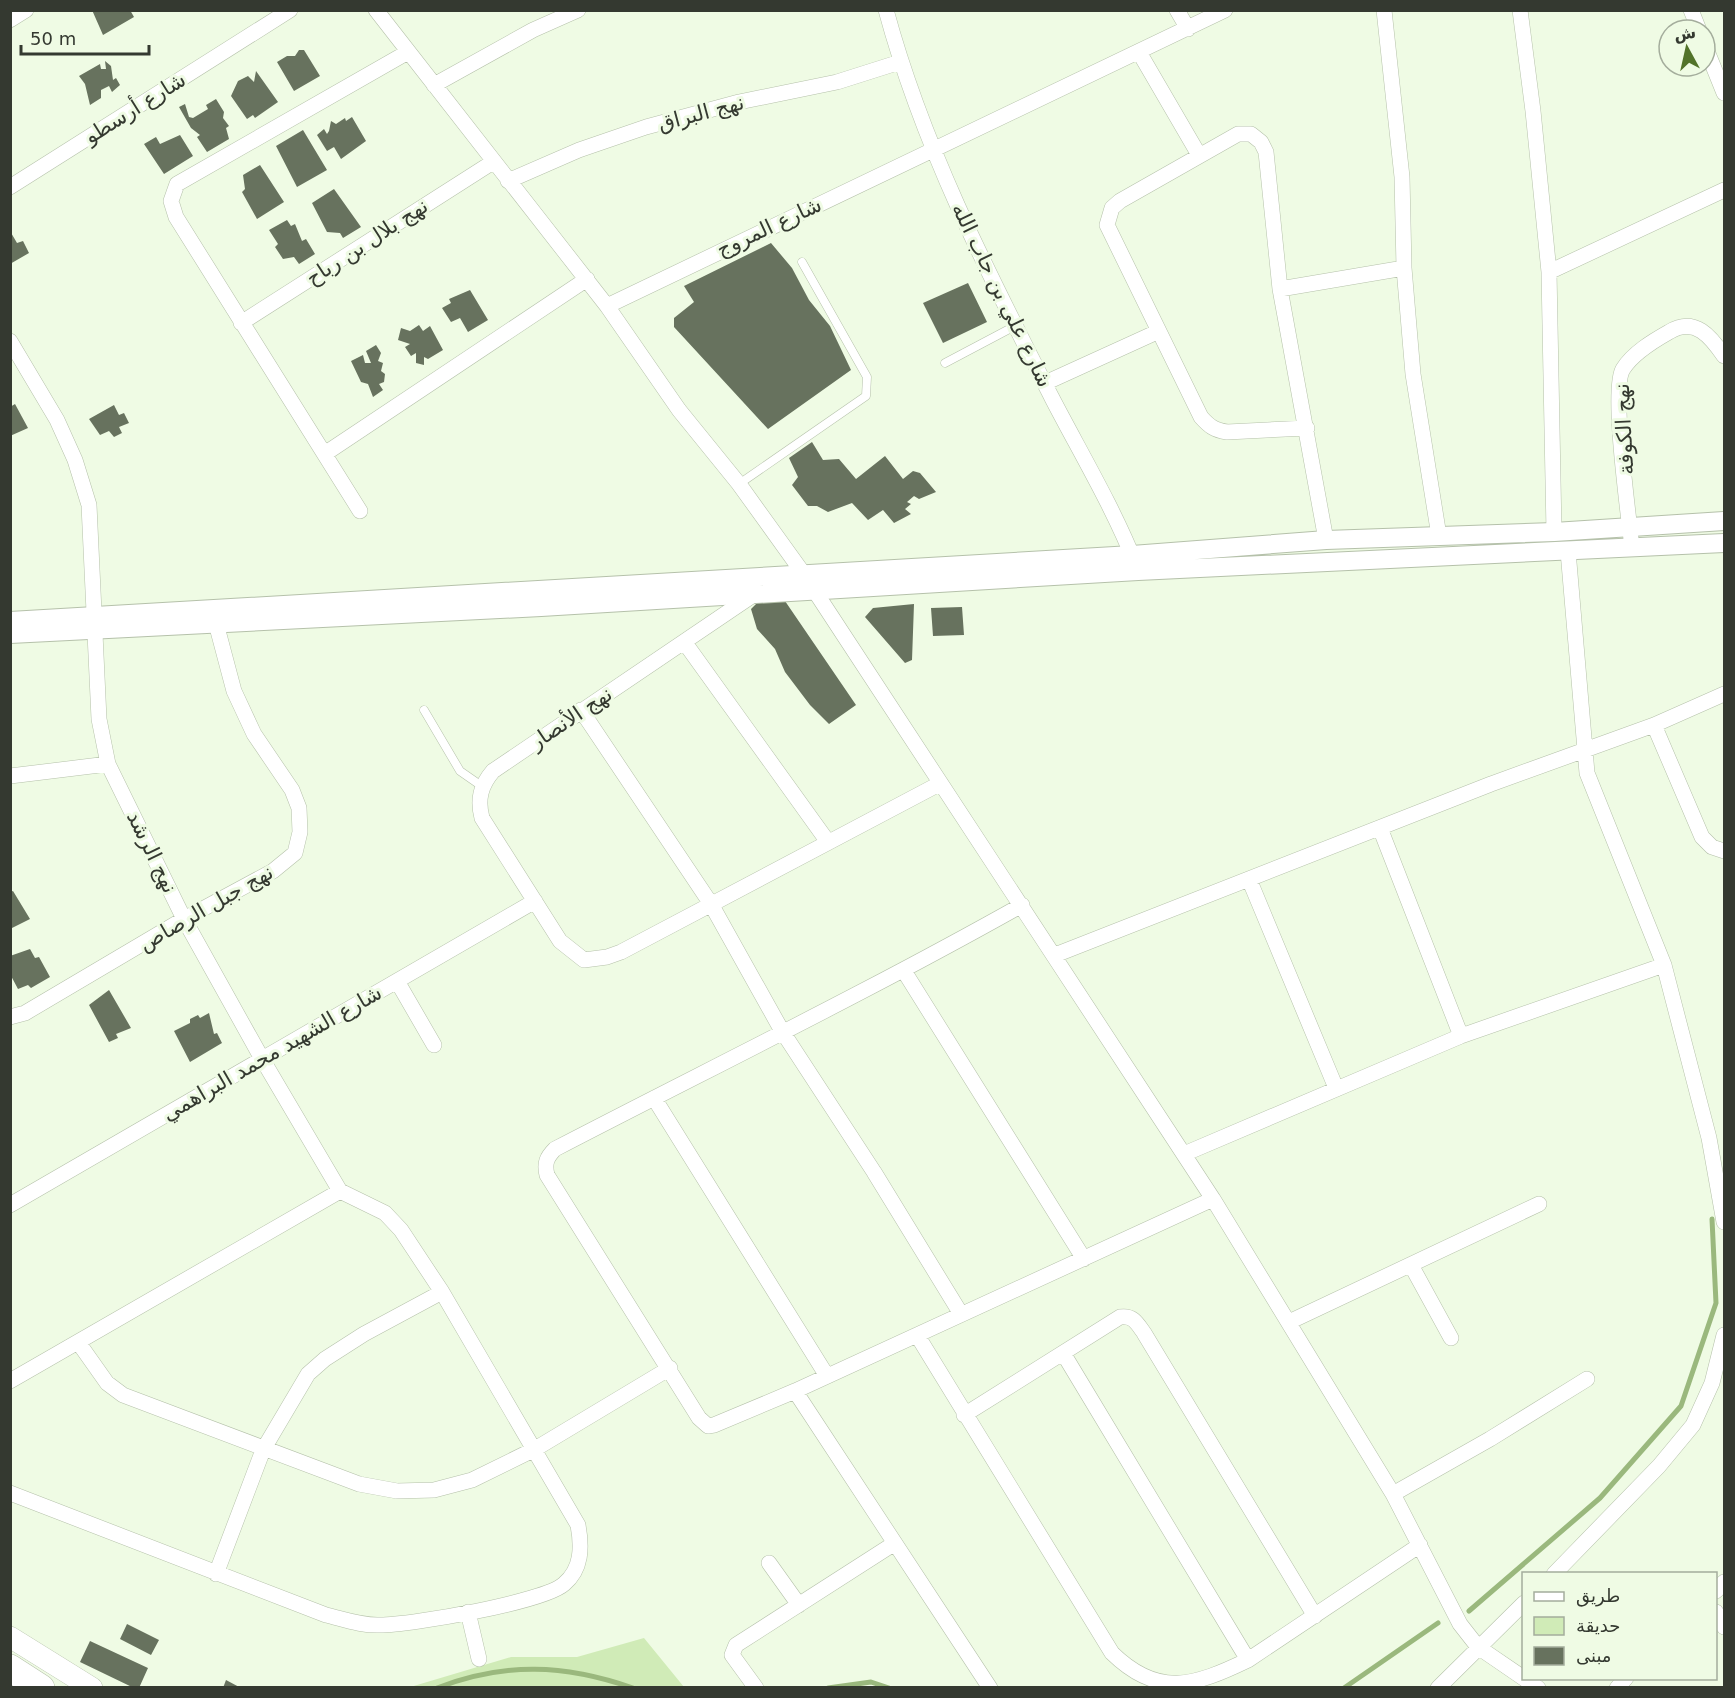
<svg xmlns="http://www.w3.org/2000/svg" width="1735" height="1698" font-family="'DejaVu Sans',Vazirmatn,sans-serif">
	<rect width="100%" height="100%" fill="#effbe4"/>
	<path fill="#d0ebb7" d="M 644,1638 L 684,1687 L 407,1688 L 511,1657 L 577,1657 Z"/>
	<g fill="none" stroke-linecap="round" stroke-linejoin="round">
		<path stroke="#9ab87d" stroke-width="5" d="M 1469,1611 L 1600,1498 L 1681,1406 L 1716,1303 L 1712,1219
			M 437,1688 C 505,1662 564,1664 633,1688
			M 828,1688 L 871,1682 L 889,1688
			M 1344,1688 L 1438,1623"/>
	</g>
	<path fill="#67725e" d="M 92,10 L 130,10 L 134,17 L 103,35 Z
		M 299,50 L 304,50 L 320,76 L 294,91 L 277,62 L 287,56 L 295,56 Z
		M 105,61 L 111,66 L 113,80 L 116,78 L 120,85 L 112,92 L 109,86 L 101,90 L 101,98 L 90,105 L 85,84 L 79,76 L 100,64 L 101,69 L 106,69 Z
		M 256,71 L 278,102 L 255,118 L 253,115 L 247,119 L 231,96 L 238,81 L 248,76 L 254,82 Z
		M 216,99 L 224,112 L 223,118 L 229,126 L 226,128 L 229,139 L 207,152 L 197,137 L 200,135 L 191,128 L 179,107 L 185,104 L 189,117 L 193,118 L 208,109 L 206,105 Z
		M 352,117 L 366,141 L 341,159 L 334,147 L 327,151 L 317,135 L 324,129 L 327,134 L 329,131 L 331,121 L 336,124 L 345,118 L 346,121 Z
		M 303,130 L 327,170 L 297,187 L 276,146 Z
		M 180,135 L 193,156 L 164,174 L 144,144 L 156,137 L 160,144 Z
		M 260,165 L 284,202 L 257,219 L 242,192 L 245,189 L 243,175 Z
		M 334,189 L 361,227 L 343,238 L 340,233 L 327,232 L 312,203 Z
		M 287,220 L 291,226 L 295,224 L 302,241 L 306,239 L 315,254 L 299,264 L 294,257 L 283,259 L 275,247 L 278,244 L 269,230 Z
		M 10,231 L 17,243 L 23,241 L 29,253 L 10,264 Z
		M 771,243 L 792,268 L 809,300 L 830,326 L 851,370 L 768,429 L 674,327 L 674,318 L 694,302 L 684,286 Z
		M 968,283 L 987,322 L 943,343 L 923,303 Z
		M 470,290 L 488,320 L 468,332 L 460,318 L 451,322 L 442,308 L 451,303 L 449,299 Z
		M 419,325 L 423,331 L 430,326 L 443,350 L 428,359 L 424,357 L 424,365 L 416,363 L 416,353 L 411,356 L 405,347 L 410,344 L 398,340 L 401,328 L 410,331 Z
		M 376,345 L 381,353 L 378,361 L 383,363 L 381,371 L 385,374 L 384,382 L 379,384 L 383,390 L 373,397 L 368,384 L 361,382 L 351,361 L 363,355 L 365,363 L 371,363 L 366,351 Z
		M 15,404 L 28,428 L 10,436 L 10,407 Z
		M 114,405 L 119,415 L 124,413 L 129,423 L 119,427 L 122,433 L 114,437 L 109,431 L 100,435 L 89,419 Z
		M 812,442 L 823,460 L 839,459 L 856,479 L 885,456 L 903,479 L 913,471 L 920,473 L 936,492 L 919,499 L 914,496 L 907,502 L 911,504 L 905,509 L 911,514 L 894,523 L 883,510 L 868,520 L 852,503 L 828,512 L 817,506 L 808,506 L 792,485 L 798,477 L 789,458 Z
		M 764,596 L 785,601 L 856,705 L 829,724 L 810,705 L 785,672 L 775,649 L 757,629 L 751,609 Z
		M 914,604 L 912,660 L 905,663 L 865,617 L 873,608 Z
		M 962,607 L 964,635 L 933,636 L 931,608 Z
		M 13,891 L 30,919 L 10,929 L 10,892 Z
		M 30,949 L 35,958 L 39,957 L 50,977 L 31,988 L 28,985 L 18,989 L 10,974 L 10,956 Z
		M 109,990 L 131,1028 L 116,1034 L 118,1038 L 109,1042 L 89,1005 Z
		M 209,1013 L 214,1034 L 217,1033 L 222,1043 L 190,1062 L 174,1031 L 190,1023 L 190,1019 L 198,1015 L 200,1018 Z
		M 127,1624 L 159,1640 L 151,1655 L 120,1639 Z
		M 90,1641 L 148,1668 L 139,1688 L 134,1688 L 80,1662 Z
		M 226,1680 L 241,1688 L 223,1688 Z"/>
	<g fill="none" stroke-linecap="round" stroke-linejoin="round">
		<defs>
			<path id="service" d="M 945,363 L 1015,326
				M 739,484 L 866,396 L 867,377 L 802,262
				M 424,710 L 460,771 L 483,787"/>
			<path id="minor" d="M 376,10 L 607,306 L 679,410 L 739,484 L 803,573 L 1213,1199 L 1393,1494 L 1460,1624 L 1478,1647 L 1538,1688
				M 886,10 C 923,147 988,273 1052,398 C 1080,452 1113,507 1136,565
				M 1177,10 L 1188,29
				M 1384,10 L 1402,177 L 1404,268 L 1413,374 L 1439,536
				M 1520,10 L 1533,111 L 1549,272 L 1554,532
				M 1691,10 L 1699,30
				M 10,20 L 26,10
				M 1705,46 L 1724,93
				M 1139,52 L 1199,155
				M 434,85 L 533,30 L 578,10
				M 508,181 L 579,150 L 646,127 L 739,102 L 837,82 L 900,62
				M 10,187 L 290,10
				M 1549,272 L 1724,190
				M 1280,289 L 1404,268
				M 607,306 L 1225,10
				M 241,323 L 493,162
				M 10,341 L 57,420 L 75,460 L 89,505 L 99,719 L 108,764 L 184,919 L 261,1057 L 340,1191 L 385,1213 L 401,1230 L 442,1292 L 578,1525 C 582,1547 582,1569 564,1584 C 544,1602 411,1625 380,1625 C 362,1626 343,1619 326,1615 L 10,1493
				M 1045,383 L 1157,332
				M 1307,428 L 1227,432 C 1214,430 1209,426 1201,417 L 1107,225 L 1112,208 L 1120,201 L 1238,134 L 1251,134 L 1261,142 L 1266,152 L 1280,289 L 1326,540
				M 326,453 L 587,279
				M 360,511 L 176,217 L 171,201 L 177,184 L 408,52
				M 1631,539 C 1628,510 1611,388 1623,369 C 1633,353 1653,341 1669,332 C 1695,316 1711,337 1724,356
				M 1568,551 L 1587,773 L 1664,965 L 1709,1138 L 1724,1222
				M 756,593 L 493,771 C 481,785 477,799 482,818 L 560,941 L 584,960 L 607,957 L 621,952 L 939,784
				M 685,643 L 828,842
				M 581,710 L 711,904 L 782,1031 L 874,1172 L 961,1314
				M 1654,725 L 1702,837 L 1712,847 L 1724,851
				M 10,776 L 108,764
				M 1380,828 L 1461,1036
				M 1249,879 L 1336,1088
				M 1022,905 C 869,991 711,1068 555,1149 C 547,1157 544,1163 547,1175 L 699,1418 L 708,1426 L 714,1425 L 795,1391 L 1213,1199
				M 1055,955 L 1491,784 L 1654,725 L 1724,694
				M 904,971 L 1084,1259
				M 397,981 L 434,1045
				M 10,1017 L 25,1013 L 184,919 L 273,871 L 295,853 L 300,832 L 299,808 L 292,790 L 254,734 L 234,691 L 213,612
				M 654,1098 L 827,1376
				M 1184,1154 L 1461,1036 L 1664,965
				M 10,1205 L 535,901
				M 1411,1265 L 1451,1338
				M 1289,1322 L 1539,1204
				M 917,1335 L 1112,1653 C 1158,1698 1194,1686 1248,1660 L 1420,1545
				M 78,1342 L 107,1383 L 123,1395 L 359,1484 L 397,1491 L 434,1490 L 472,1480 L 535,1449 L 670,1368
				M 1063,1353 L 1248,1660
				M 10,1381 L 340,1191
				M 795,1391 L 990,1688
				M 964,1415 L 1120,1317 C 1133,1315 1137,1323 1144,1333 L 1315,1616
				M 1393,1494 L 1490,1439 L 1587,1379
				M 769,1563 L 799,1605
				M 216,1574 L 263,1450 L 308,1374 L 325,1359 L 364,1334 L 442,1292
				M 1554,1574 L 1659,1466 L 1693,1425 L 1712,1383 L 1724,1335
				M 1716,1591 L 1724,1582
				M 468,1612 L 479,1659
				M 1716,1612 L 1724,1627
				M 756,1688 L 732,1655 L 736,1645 L 895,1543
				M 1438,1688 L 1524,1603
				M 1617,1688 L 1626,1678"/>
			<path id="tertiary" d="M 10,621 L 1132,555 L 1326,540 L 1554,532 L 1724,521
				M 10,634 L 541,607 L 1138,571 L 1724,543"/>
			<path id="secondary" d="M 10,1637 L 92,1688"/>
			<path id="motorway" d="M 10,1668 L 41,1688"/>
		</defs>
		<use href="#service" stroke="#b5c1aa" stroke-width="9"/>
		<use href="#minor" stroke="#b5c1aa" stroke-width="16"/>
		<use href="#tertiary" stroke="#b5c1aa" stroke-width="20"/>
		<use href="#secondary" stroke="#b5c1aa" stroke-width="22"/>
		<use href="#motorway" stroke="#b5c1aa" stroke-width="28"/>
		<use href="#service" stroke="#fff" stroke-width="8"/>
		<use href="#minor" stroke="#fff" stroke-width="15"/>
		<use href="#tertiary" stroke="#fff" stroke-width="18"/>
		<use href="#secondary" stroke="#fff" stroke-width="21"/>
		<use href="#motorway" stroke="#fff" stroke-width="27"/>
	</g>
	<g text-anchor="middle" dominant-baseline="central" stroke-width="6" stroke-linejoin="round" paint-order="stroke">
		<g font-size="21" fill="#343930" stroke="#effbe4">
			<text transform="translate(135 108) rotate(-32)">شارع أرسطو</text>
			<text transform="translate(701 113) rotate(-15)">نهج البراق</text>
			<text transform="translate(769 227) rotate(-25)">شارع المروج</text>
			<text transform="translate(367 242) rotate(-33)">نهج بلال بن رباح</text>
			<text transform="translate(1002 295) rotate(64)">شارع علي بن جاب الله</text>
			<text transform="translate(1624 429) rotate(-93)">نهج الكوفة</text>
			<text transform="translate(571 718) rotate(-34)">نهج الأنصار</text>
			<text transform="translate(152 852) rotate(64)">نهج الرشد</text>
			<text transform="translate(206 908) rotate(-30)">نهج جبل الرصاص</text>
			<text transform="translate(272 1053) rotate(-30)">شارع الشهيد محمد البراهمي</text>
		</g>
	</g>
	<rect width="1735" height="1698" fill="none" stroke="#343930" stroke-width="24"/>
	<rect x="1522" y="1572" width="195" height="108" fill="#effbe4" stroke="#a4ad9c" stroke-width="1.5"/>
	<rect x="1534" y="1592" width="30" height="9" fill="#ffffff" stroke="#a4ad9c" stroke-width="1.5"/>
	<text x="1576" y="1602" font-size="18" fill="#343930">طريق</text>
	<rect x="1534" y="1617" width="30" height="18" fill="#d0ebb7" stroke="#a4ad9c" stroke-width="1.5"/>
	<text x="1576" y="1632" font-size="18" fill="#343930">حديقة</text>
	<rect x="1534" y="1647" width="30" height="18" fill="#67725e" stroke="#a4ad9c" stroke-width="1.5"/>
	<text x="1576" y="1662" font-size="18" fill="#343930">مبنى</text>
	<g transform="translate(1687 48) rotate(352)"><circle r="28" fill="#effbe4" stroke="#a4ad9c" stroke-width="1.5"/>
	<path d="M0-4.5L10 22L0 15L-10 22Z" fill="#52732a"/>
	<text y="-9" font-size="16" font-weight="bold" text-anchor="middle" fill="#343930">ش</text>
	</g>
	<path d="M21 45v9h128v-9" fill="none" stroke="#343930" stroke-width="3"/>
	<text x="30" y="45" font-size="18" fill="#343930" stroke="#effbe4" stroke-width="4.5" paint-order="stroke">50 m</text>
</svg>
